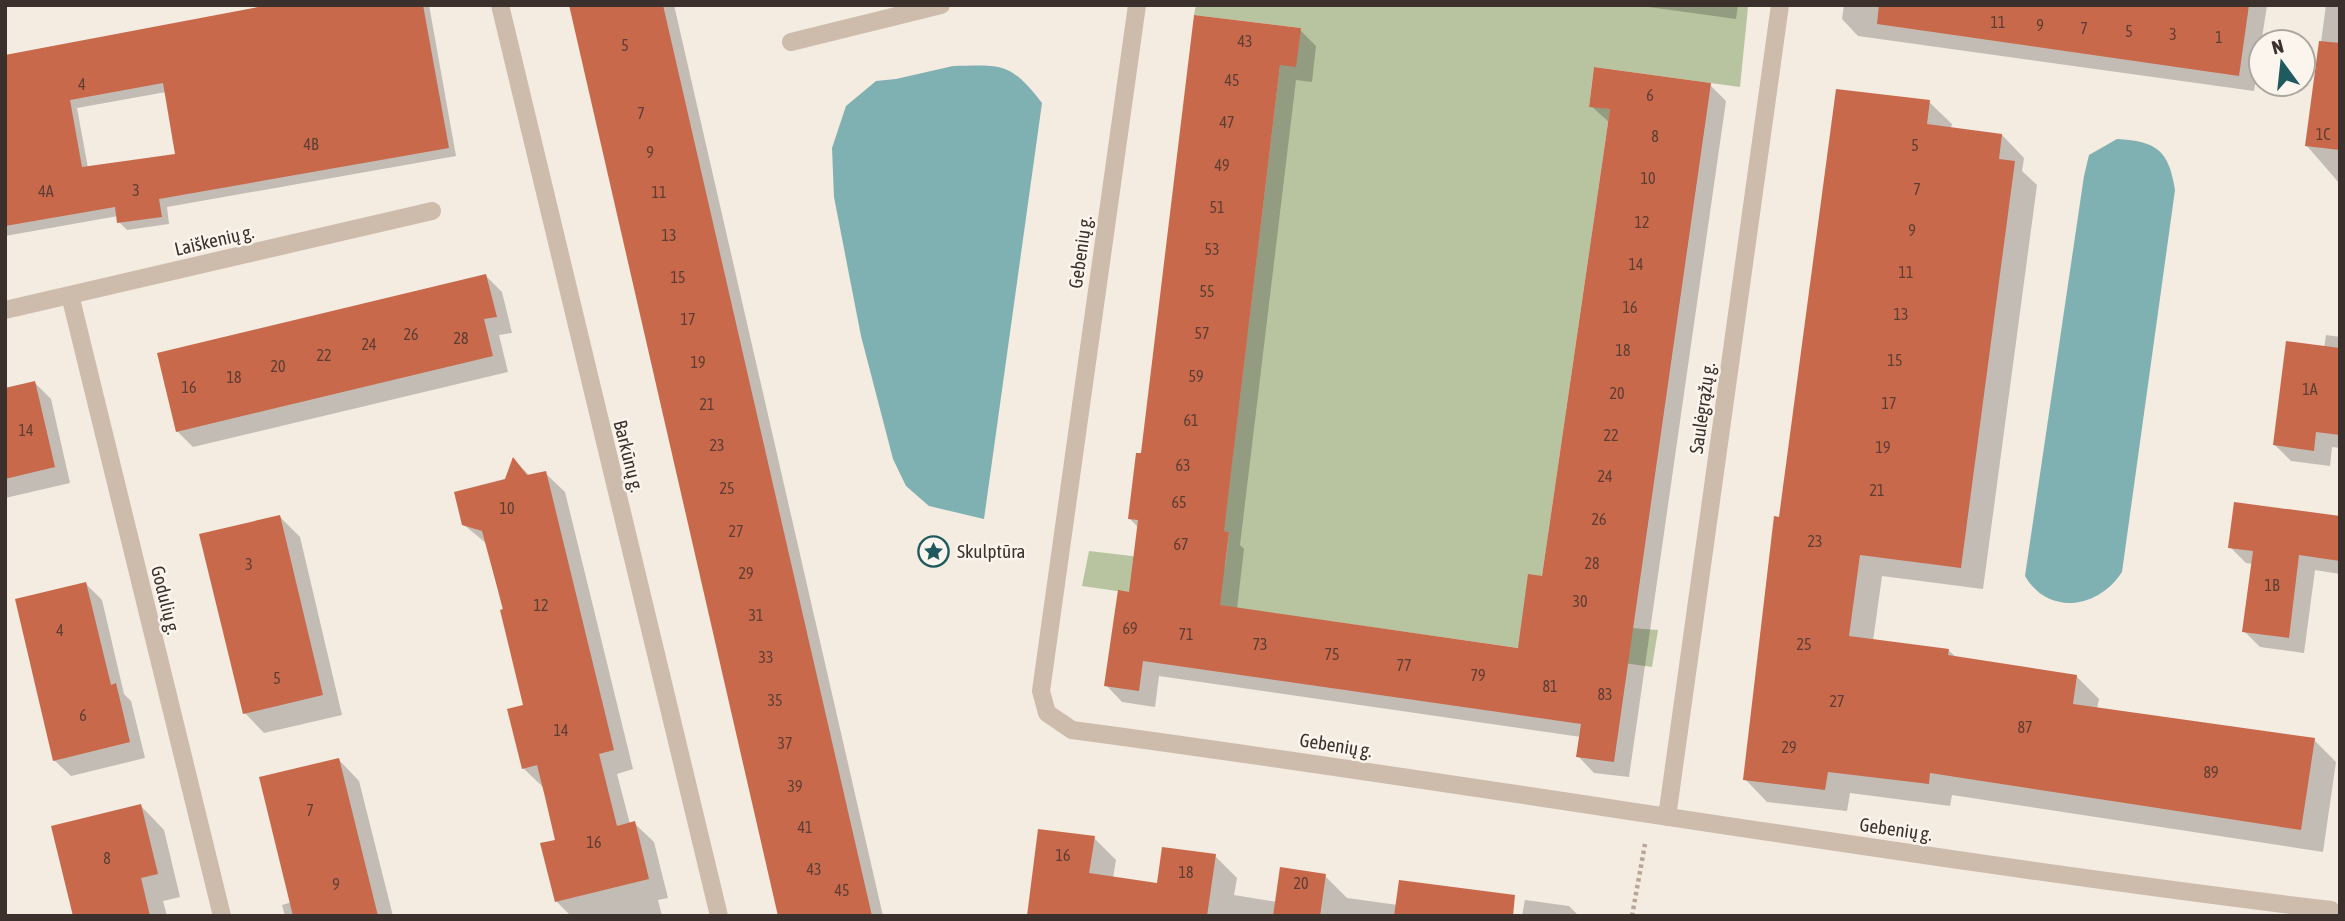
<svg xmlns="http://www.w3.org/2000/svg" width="2345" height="921" font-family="'Asap Condensed',sans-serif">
	<rect width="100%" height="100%" fill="#f4ebe1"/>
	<path fill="#b8c4a0" d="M 1196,5 L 1748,7 L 1740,87 L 1594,67 L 1589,106 L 1610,109 L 1542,576 L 1632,628 L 1658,630 L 1652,667 L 1082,586 L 1089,551 L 1225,567 L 1229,532 L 1204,528 L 1226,512 L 1280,65 L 1301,28 L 1194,15 Z"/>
	<path fill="#7fb0b2" d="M 953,66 C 1003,65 1010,62 1042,103 L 984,519 L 929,506 L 906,486 L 893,459 L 861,336 L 834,197 L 832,148 L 846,106 L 876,81 L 896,79 Z
		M 2117,139 C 2156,141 2169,150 2175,190 L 2122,572 C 2098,609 2048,616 2025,576 L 2084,176 L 2089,155 Z"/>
	<path fill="#0003" fill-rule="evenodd" d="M 279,5 L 429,5 L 456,156 L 167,207 L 169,224 L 127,230 L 119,222 L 118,216 L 5,236 L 5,57 ZM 166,92 L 177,155 L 88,168 L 77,108 Z
		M 571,5 L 674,5 L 883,916 L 780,916 Z
		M 1634,5 L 1738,5 L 1736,19 Z
		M 1844,5 L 2267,5 L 2254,91 L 1858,36 L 1842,19 Z
		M 2326,5 L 2340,5 L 2340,184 L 2307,146 Z
		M 1196,16 L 1300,30 L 1316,46 L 1312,82 L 1296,80 L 1240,545 L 1244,549 L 1237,609 L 1519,650 L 1543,578 L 1610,123 L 1591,106 L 1710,85 L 1726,101 L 1629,777 L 1594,773 L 1578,756 L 1581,737 L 1159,676 L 1155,707 L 1122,702 L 1106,685 L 1131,594 L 1139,528 L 1130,519 L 1142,455 Z
		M 1929,102 L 1952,124 L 1951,129 L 2002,135 L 2024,158 L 2022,171 L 2037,185 L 1983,589 L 1882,576 L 1873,641 L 1948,650 L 1957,658 L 2076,676 L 2099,699 L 2097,709 L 2314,740 L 2336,762 L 2323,852 L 1952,795 L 1950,806 L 1850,793 L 1847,811 L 1767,802 L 1745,779 L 1781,519 Z
		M 486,276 L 502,292 L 512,333 L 499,335 L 508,372 L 193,447 L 177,431 Z
		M 2326,335 L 2340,337 L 2340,448 L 2332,447 L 2330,466 L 2291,461 L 2275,445 L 2324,348 Z
		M 35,383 L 51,399 L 70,483 L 5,498 L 5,390 Z
		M 514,460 L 530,476 L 545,473 L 565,492 L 633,769 L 617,774 L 630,824 L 634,823 L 654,842 L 668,898 L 658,900 L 662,916 L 571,916 L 556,901 L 557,841 L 543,787 L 523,768 L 526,707 L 487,544 L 463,524 L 507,480 Z
		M 280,517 L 300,537 L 342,715 L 264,733 L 245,713 Z
		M 2340,518 L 2340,574 L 2315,570 L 2304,653 L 2260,647 L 2244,631 L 2253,564 L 2246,563 L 2230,547 Z
		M 86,584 L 102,600 L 124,694 L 131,701 L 145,758 L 71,776 L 54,760 Z
		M 339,760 L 359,781 L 393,916 L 285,916 L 282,905 L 292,902 Z
		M 141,806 L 164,830 L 180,897 L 163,901 L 167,916 L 90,916 Z
		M 1094,838 L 1116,860 L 1113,878 L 1158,885 L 1215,856 L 1237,878 L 1234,895 L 1277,902 L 1325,876 L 1347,898 L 1477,916 L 1028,916 Z
		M 1525,900 L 1569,906 L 1579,916 L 1522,916 Z"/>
	<path fill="#c8694b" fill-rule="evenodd" d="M 269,5 L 423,5 L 449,148 L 159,199 L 162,217 L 117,223 L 115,207 L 5,226 L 5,55 ZM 163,83 L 175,154 L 82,167 L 70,100 Z
		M 569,5 L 663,5 L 872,916 L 778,916 Z
		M 1879,5 L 2249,5 L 2239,76 L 1877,24 Z
		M 1194,15 L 1301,28 L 1296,67 L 1280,65 L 1224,531 L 1229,532 L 1220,605 L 1518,648 L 1528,574 L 1542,576 L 1610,109 L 1589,107 L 1594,67 L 1711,83 L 1614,762 L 1576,757 L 1581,724 L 1143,661 L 1139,691 L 1104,686 L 1118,590 L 1129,592 L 1138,520 L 1128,519 L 1136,453 L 1141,453 Z
		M 2319,41 L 2340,43 L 2340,150 L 2305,146 Z
		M 1836,89 L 1930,100 L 1927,124 L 2002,134 L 1999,159 L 2015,161 L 1961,568 L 1860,555 L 1849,636 L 1949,649 L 1948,655 L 2077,675 L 2073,704 L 2315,738 L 2301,830 L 1930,773 L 1929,784 L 1828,772 L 1825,790 L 1743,780 L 1774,516 L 1779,517 Z
		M 486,274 L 497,317 L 484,319 L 493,356 L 176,432 L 157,353 Z
		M 2286,341 L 2340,348 L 2340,435 L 2316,432 L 2314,451 L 2273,445 Z
		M 35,381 L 55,467 L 5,479 L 5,388 Z
		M 513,457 L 527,475 L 546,471 L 614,750 L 599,754 L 617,826 L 635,821 L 649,879 L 555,902 L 540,843 L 555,840 L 545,797 L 537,765 L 522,769 L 507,709 L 523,705 L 500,610 L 503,609 L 482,531 L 462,525 L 454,492 L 505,479 Z
		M 2234,502 L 2340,516 L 2340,561 L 2299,555 L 2289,638 L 2242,632 L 2253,551 L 2228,548 Z
		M 280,515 L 323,695 L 243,714 L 199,534 Z
		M 86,582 L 111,685 L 116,683 L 130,742 L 53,761 L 15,599 Z
		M 339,758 L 378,916 L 293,916 L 259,777 Z
		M 141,804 L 158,874 L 141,878 L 150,916 L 73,916 L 51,826 Z
		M 1038,829 L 1095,836 L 1089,873 L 1157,883 L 1162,847 L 1216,854 L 1207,916 L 1027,916 Z
		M 1280,867 L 1326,874 L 1320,916 L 1273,916 Z
		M 1399,880 L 1515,895 L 1513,916 L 1394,916 Z"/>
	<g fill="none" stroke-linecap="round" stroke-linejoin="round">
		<path stroke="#b9a596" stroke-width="4.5" stroke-dasharray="3.5 3.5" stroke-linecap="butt" d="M 1632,916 L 1645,844"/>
		<path stroke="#cdbbac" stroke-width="18" d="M 500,5 L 719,916
			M 1137,5 L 1041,691 L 1047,713 L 1072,730 C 1492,786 1910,859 2331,910
			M 791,42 L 941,5
			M 70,295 L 222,916
			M 5,310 L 432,211
			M 1667,817 L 1780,5"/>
	</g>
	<defs>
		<symbol id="sight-ring" viewBox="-11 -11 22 22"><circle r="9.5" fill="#fbf5ee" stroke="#1f5a5e" stroke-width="1.5"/><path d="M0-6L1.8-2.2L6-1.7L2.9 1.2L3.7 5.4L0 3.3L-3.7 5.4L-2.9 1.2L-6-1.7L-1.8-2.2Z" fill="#1f5a5e"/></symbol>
	</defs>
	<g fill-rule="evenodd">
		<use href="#sight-ring" x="916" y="534" width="35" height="35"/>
	</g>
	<g text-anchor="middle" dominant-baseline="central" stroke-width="5" stroke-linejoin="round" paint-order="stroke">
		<g font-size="16" fill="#5e3e33">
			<text x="1998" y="22">11</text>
			<text x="2040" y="25">9</text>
			<text x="2084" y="28">7</text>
			<text x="2129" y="31">5</text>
			<text x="2173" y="34">3</text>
			<text x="2219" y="37">1</text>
			<text x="1245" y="41">43</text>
			<text x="625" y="45">5</text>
			<text x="1232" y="80">45</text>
			<text x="82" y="84">4</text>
			<text x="1650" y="95">6</text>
			<text x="641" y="113">7</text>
			<text x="1227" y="122">47</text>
			<text x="2323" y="134">1C</text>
			<text x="1655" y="136">8</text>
			<text x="311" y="144">4B</text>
			<text x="1915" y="145">5</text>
			<text x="650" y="152">9</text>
			<text x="1222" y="165">49</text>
			<text x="1648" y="178">10</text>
			<text x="1917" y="189">7</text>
			<text x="136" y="190">3</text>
			<text x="46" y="191">4A</text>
			<text x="659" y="192">11</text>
			<text x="1217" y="207">51</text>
			<text x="1642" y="222">12</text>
			<text x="1912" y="230">9</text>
			<text x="669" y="235">13</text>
			<text x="1212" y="249">53</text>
			<text x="1636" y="264">14</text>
			<text x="1906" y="272">11</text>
			<text x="678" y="277">15</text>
			<text x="1207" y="291">55</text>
			<text x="1630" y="307">16</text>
			<text x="1901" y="314">13</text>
			<text x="688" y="319">17</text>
			<text x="1202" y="333">57</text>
			<text x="411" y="334">26</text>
			<text x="461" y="338">28</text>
			<text x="369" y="344">24</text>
			<text x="1623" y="350">18</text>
			<text x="324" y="355">22</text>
			<text x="1895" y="360">15</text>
			<text x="698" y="362">19</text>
			<text x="278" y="366">20</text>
			<text x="1196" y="376">59</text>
			<text x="234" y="377">18</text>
			<text x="189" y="387">16</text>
			<text x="2310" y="389">1A</text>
			<text x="1617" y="393">20</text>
			<text x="1889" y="403">17</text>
			<text x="707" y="404">21</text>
			<text x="1191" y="420">61</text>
			<text x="26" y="430">14</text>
			<text x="1611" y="435">22</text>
			<text x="717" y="445">23</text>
			<text x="1883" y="447">19</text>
			<text x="1183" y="465">63</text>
			<text x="1605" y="476">24</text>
			<text x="727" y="488">25</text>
			<text x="1877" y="490">21</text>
			<text x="1179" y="502">65</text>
			<text x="507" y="508">10</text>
			<text x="1599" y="519">26</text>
			<text x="736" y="531">27</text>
			<text x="1815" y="541">23</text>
			<text x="1181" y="544">67</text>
			<text x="1592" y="563">28</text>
			<text x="249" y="564">3</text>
			<text x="746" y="573">29</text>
			<text x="2272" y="585">1B</text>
			<text x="1580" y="601">30</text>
			<text x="541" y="605">12</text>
			<text x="756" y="615">31</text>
			<text x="1130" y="628">69</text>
			<text x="60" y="630">4</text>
			<text x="1186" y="634">71</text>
			<text x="1260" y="644">73</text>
			<text x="1804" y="644">25</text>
			<text x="1332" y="654">75</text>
			<text x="766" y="657">33</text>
			<text x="1404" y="665">77</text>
			<text x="1478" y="675">79</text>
			<text x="277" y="678">5</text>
			<text x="1550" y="686">81</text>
			<text x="1605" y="694">83</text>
			<text x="775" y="700">35</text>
			<text x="1837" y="701">27</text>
			<text x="83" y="715">6</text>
			<text x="2025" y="727">87</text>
			<text x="561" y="730">14</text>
			<text x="785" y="743">37</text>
			<text x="1789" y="747">29</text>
			<text x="2211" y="772">89</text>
			<text x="795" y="786">39</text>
			<text x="310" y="810">7</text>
			<text x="805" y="827">41</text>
			<text x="594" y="842">16</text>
			<text x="1063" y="855">16</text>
			<text x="107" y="858">8</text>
			<text x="814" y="869">43</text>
			<text x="1186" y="872">18</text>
			<text x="1301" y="883">20</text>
			<text x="336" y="884">9</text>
			<text x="842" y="890">45</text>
		</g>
		<g font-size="19" fill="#3b302b" stroke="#fbf5ee">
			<text transform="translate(214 240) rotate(-13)">Laiškenių g.</text>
			<text transform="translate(1080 252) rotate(-82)">Gebenių g.</text>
			<text transform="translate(1702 408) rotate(-82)">Saulėgrąžų g.</text>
			<text transform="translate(629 456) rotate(76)">Barkūnų g.</text>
			<text transform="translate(166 600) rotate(76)">Godulių g.</text>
			<text transform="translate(1336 745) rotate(9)">Gebenių g.</text>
			<text transform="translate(1896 829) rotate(8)">Gebenių g.</text>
		</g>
		<g font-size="19" fill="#3b302b" stroke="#fbf5ee" text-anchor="start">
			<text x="957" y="551">Skulptūra</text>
		</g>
	</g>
	<rect width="2345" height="921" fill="none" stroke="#3b302b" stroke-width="14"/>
	<g transform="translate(2282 63) rotate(345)"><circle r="33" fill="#fbf5ee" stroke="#aea6a0" stroke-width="2"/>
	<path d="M0-5L12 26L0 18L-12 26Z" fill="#1f5a5e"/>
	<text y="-10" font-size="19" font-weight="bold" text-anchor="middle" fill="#3b302b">N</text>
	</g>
</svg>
